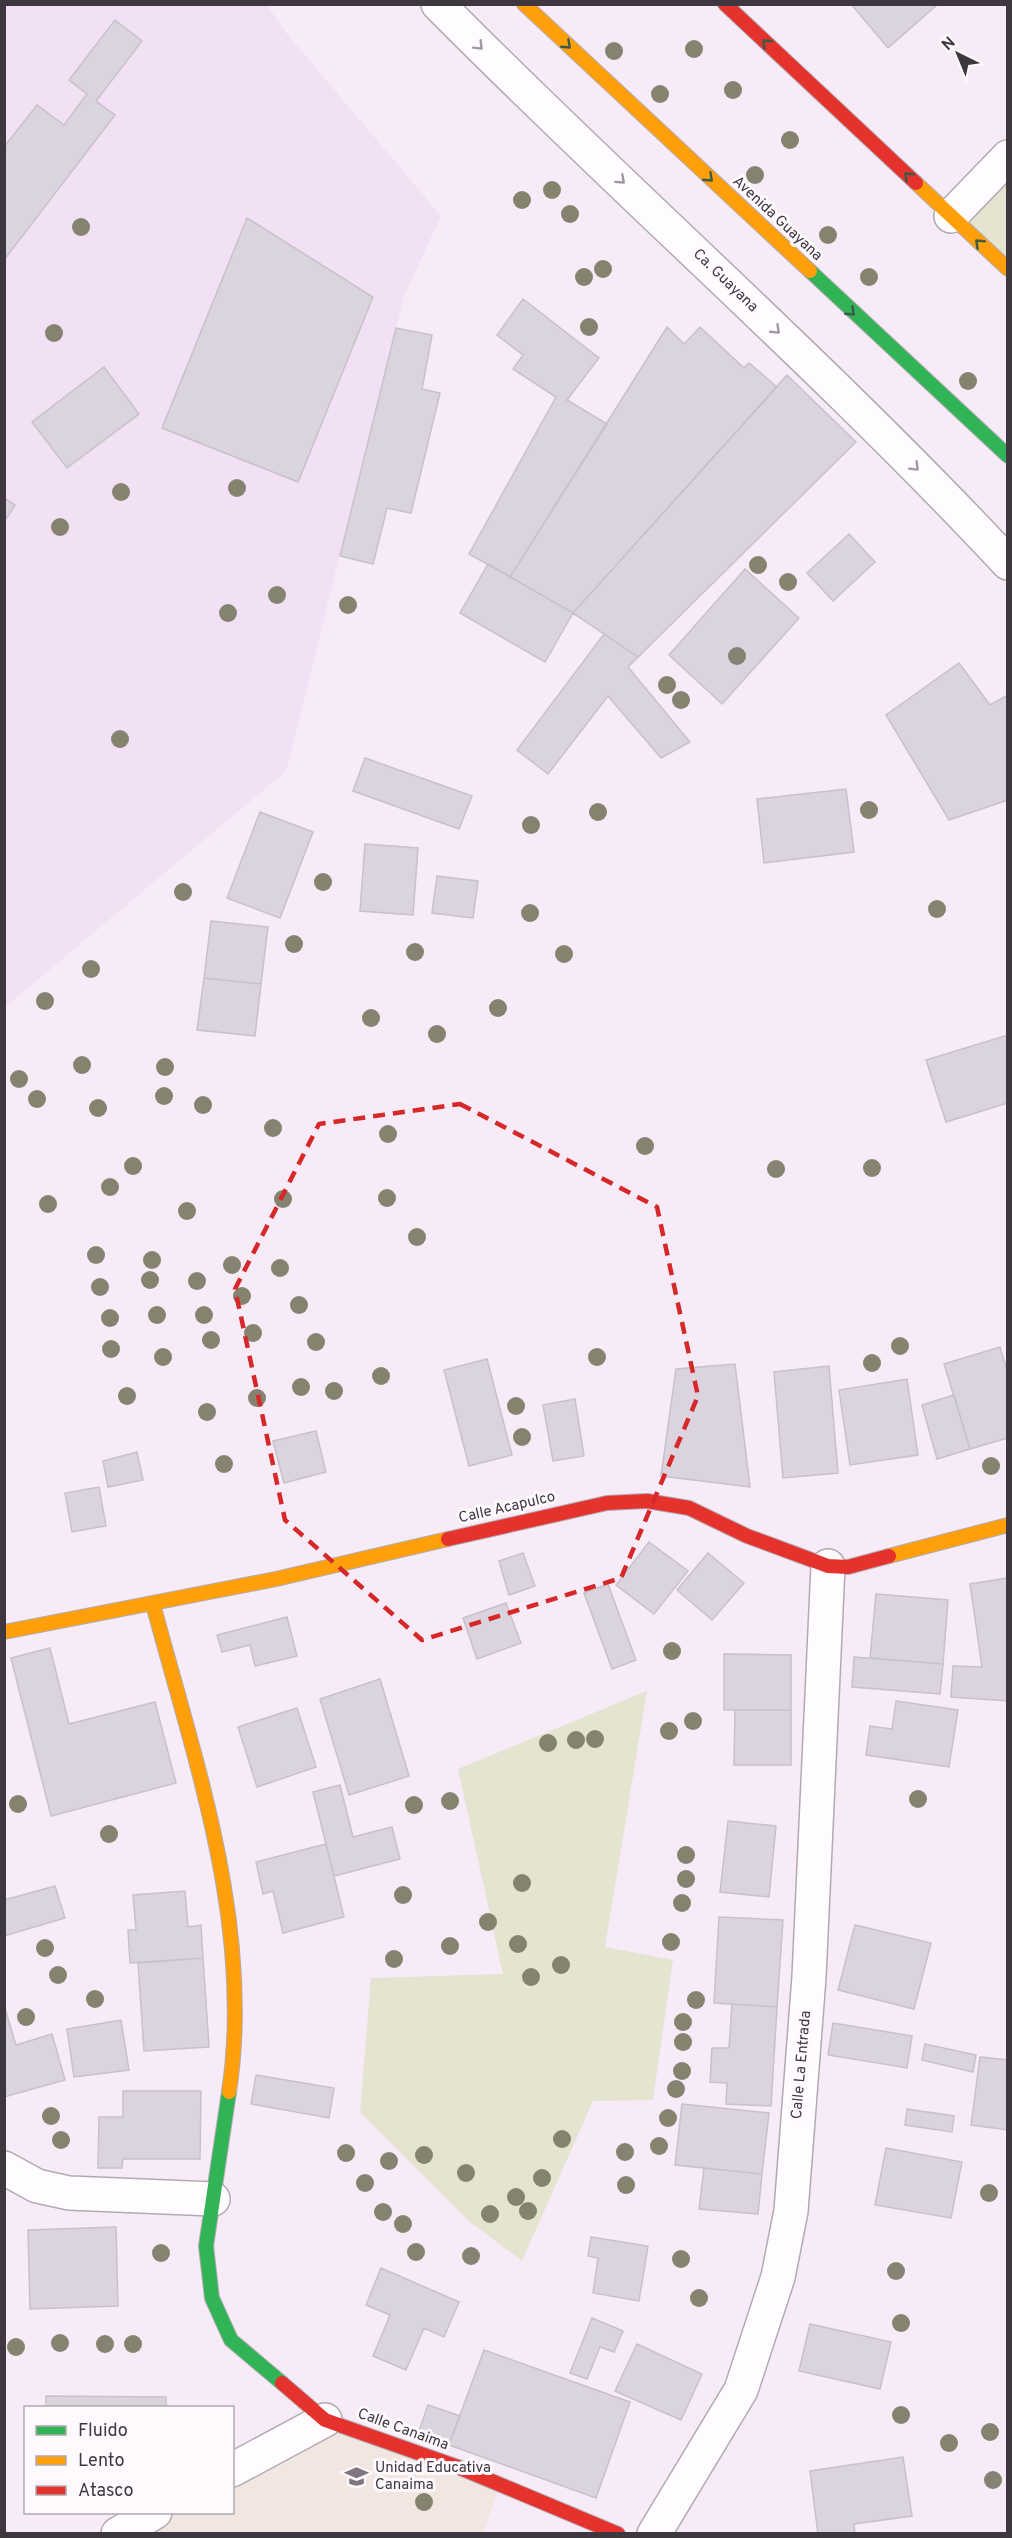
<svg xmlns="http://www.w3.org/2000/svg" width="1012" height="2538" font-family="Overpass,sans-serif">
	<rect width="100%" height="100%" fill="#f6ebf7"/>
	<path fill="#f2e0f4" d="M 5,5 L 267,5 L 287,34 L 441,216 L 404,296 L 286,771 L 5,1007 Z"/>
	<path fill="#f2e6e0" d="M 325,2420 L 500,2485 L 483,2533 L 118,2534 L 155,2513 L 232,2512 L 233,2470 Z"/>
	<path fill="#e4e4d1" d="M 1007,157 L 1007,269 L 951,216 Z
		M 647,1691 L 605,1947 L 673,1960 L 653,2100 L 593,2101 L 522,2261 L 470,2222 L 360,2112 L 371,1978 L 503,1974 L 458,1769 Z"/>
	<path fill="#dbd4de" stroke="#c7c1ca" stroke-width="1.5" d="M 851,4 L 938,4 L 888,48 Z
		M 115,20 L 142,41 L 96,101 L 115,115 L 4,260 L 4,147 L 37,105 L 64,125 L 87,94 L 69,80 Z
		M 247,218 L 373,297 L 298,482 L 162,428 Z
		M 523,299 L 599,358 L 567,400 L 607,424 L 510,577 L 469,554 L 556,397 L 513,369 L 523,355 L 497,335 Z
		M 667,327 L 684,344 L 700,327 L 744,368 L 749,363 L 777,387 L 573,613 L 510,577 Z
		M 396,328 L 432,335 L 422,389 L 440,393 L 411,513 L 387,508 L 373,564 L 340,556 Z
		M 104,367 L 139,414 L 67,468 L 32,422 Z
		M 787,375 L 856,442 L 638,657 L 573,613 Z
		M 4,498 L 15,505 L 4,522 Z
		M 849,534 L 875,562 L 833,601 L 807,573 Z
		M 488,564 L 573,613 L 545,662 L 460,613 Z
		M 745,569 L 799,618 L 722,704 L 669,655 Z
		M 604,634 L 638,657 L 628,667 L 690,742 L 661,758 L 608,696 L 548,774 L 517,750 Z
		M 959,663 L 990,705 L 1008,695 L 1008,800 L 949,820 L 886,715 Z
		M 365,758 L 472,796 L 459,829 L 353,791 Z
		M 846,789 L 854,852 L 764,863 L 757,799 Z
		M 260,812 L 313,832 L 280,918 L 227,898 Z
		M 365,844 L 418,848 L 413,915 L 360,911 Z
		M 437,876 L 478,881 L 473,918 L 432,913 Z
		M 211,921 L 268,927 L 261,984 L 204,978 Z
		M 204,978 L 261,984 L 255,1036 L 197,1030 Z
		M 1008,1035 L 1008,1103 L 946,1122 L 926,1060 Z
		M 1000,1347 L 1008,1374 L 1008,1438 L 970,1449 L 944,1364 Z
		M 487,1359 L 512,1455 L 469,1466 L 444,1370 Z
		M 735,1364 L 750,1487 L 661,1476 L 676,1369 Z
		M 829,1366 L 838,1473 L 783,1478 L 774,1372 Z
		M 907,1379 L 918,1455 L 850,1465 L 839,1390 Z
		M 954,1395 L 970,1449 L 937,1459 L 922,1405 Z
		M 575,1399 L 584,1456 L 553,1461 L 543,1405 Z
		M 316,1431 L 326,1472 L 284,1483 L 273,1441 Z
		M 137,1452 L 143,1480 L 108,1487 L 103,1461 Z
		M 99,1487 L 106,1526 L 72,1532 L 65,1493 Z
		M 649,1542 L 688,1571 L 654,1614 L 616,1585 Z
		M 523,1553 L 535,1586 L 509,1595 L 499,1561 Z
		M 708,1553 L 744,1583 L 712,1620 L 677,1590 Z
		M 1008,1578 L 1008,1701 L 951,1697 L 953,1666 L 982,1667 L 970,1584 Z
		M 608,1584 L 636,1660 L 612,1669 L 584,1593 Z
		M 876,1594 L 948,1600 L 943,1664 L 870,1658 Z
		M 506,1603 L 521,1643 L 477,1659 L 463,1618 Z
		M 287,1617 L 297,1656 L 255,1666 L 250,1645 L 222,1652 L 217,1635 Z
		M 50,1648 L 69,1724 L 155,1702 L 176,1783 L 51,1816 L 11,1658 Z
		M 724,1654 L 791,1655 L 791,1710 L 724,1710 Z
		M 854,1657 L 943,1664 L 940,1694 L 852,1687 Z
		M 380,1679 L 409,1776 L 349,1795 L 320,1699 Z
		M 896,1701 L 958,1710 L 949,1767 L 866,1755 L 870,1726 L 892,1729 Z
		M 297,1708 L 316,1767 L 257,1787 L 238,1727 Z
		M 735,1710 L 791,1710 L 791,1765 L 734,1765 Z
		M 340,1785 L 353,1837 L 392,1827 L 400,1859 L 334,1876 L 313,1792 Z
		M 728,1821 L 776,1826 L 769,1897 L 720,1892 Z
		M 326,1844 L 344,1917 L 283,1933 L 273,1891 L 263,1894 L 256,1862 Z
		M 55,1886 L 65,1918 L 4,1936 L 4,1900 Z
		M 185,1891 L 188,1927 L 201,1925 L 203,1958 L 130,1963 L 128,1930 L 136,1930 L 133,1895 Z
		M 719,1917 L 783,1920 L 777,2007 L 714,2003 Z
		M 855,1925 L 931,1943 L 914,2009 L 838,1990 Z
		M 203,1958 L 209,2047 L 144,2051 L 138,1963 Z
		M 732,2004 L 777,2007 L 771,2106 L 726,2104 L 727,2083 L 710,2082 L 712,2048 L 729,2048 Z
		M 4,2005 L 16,2045 L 52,2034 L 65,2080 L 4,2097 Z
		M 121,2020 L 129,2070 L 74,2077 L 67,2029 Z
		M 833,2023 L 912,2036 L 907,2068 L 828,2055 Z
		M 925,2044 L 976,2055 L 973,2072 L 922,2060 Z
		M 980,2057 L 1008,2060 L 1008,2130 L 971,2125 Z
		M 256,2075 L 334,2088 L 329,2118 L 251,2104 Z
		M 123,2091 L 201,2091 L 200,2159 L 123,2159 L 122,2168 L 98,2168 L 99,2117 L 123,2117 Z
		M 682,2104 L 769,2113 L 762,2174 L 675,2165 Z
		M 907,2109 L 954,2116 L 952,2132 L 905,2125 Z
		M 886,2148 L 962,2162 L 951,2218 L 875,2205 Z
		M 704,2168 L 762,2174 L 758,2214 L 699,2209 Z
		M 116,2227 L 118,2306 L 30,2309 L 28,2230 Z
		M 591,2237 L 648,2246 L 639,2301 L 593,2293 L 598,2258 L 588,2256 Z
		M 381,2268 L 459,2302 L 444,2337 L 424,2328 L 406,2370 L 373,2356 L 390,2315 L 366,2305 Z
		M 592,2318 L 623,2331 L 614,2352 L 600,2347 L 587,2379 L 570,2373 Z
		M 810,2324 L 891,2342 L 880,2389 L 799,2371 Z
		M 637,2344 L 702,2374 L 681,2420 L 615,2391 Z
		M 484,2350 L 630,2402 L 596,2498 L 449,2445 Z
		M 46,2396 L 166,2397 L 166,2408 L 46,2408 Z
		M 428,2405 L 460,2416 L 449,2445 L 418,2434 Z
		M 903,2457 L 912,2516 L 854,2524 L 855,2534 L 818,2534 L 810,2471 Z"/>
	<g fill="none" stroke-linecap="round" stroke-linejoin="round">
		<defs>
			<path id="street" d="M 438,4 C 625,193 826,368 1008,563
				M 951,216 L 1008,157
				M 4,2168 L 37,2186 L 69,2193 L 213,2199
				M 232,2470 L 325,2420
				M 118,2534 L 155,2512
				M 654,2534 L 741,2390 L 778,2277 L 791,2211 L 809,1977 L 828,1566"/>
			<path id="fast" d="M 810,271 L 1008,456
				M 229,2092 L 206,2246 L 212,2298 L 231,2340 L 282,2383"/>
			<path id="slow" d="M 524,4 L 810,271
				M 916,183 L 1008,269
				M 889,1556 L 1008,1525
				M 153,1604 C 195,1762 254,1926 229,2092
				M 4,1632 L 276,1579 L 448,1539"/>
			<path id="jam" d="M 725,4 L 916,183
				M 448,1539 L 607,1503 L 647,1501 L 689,1508 L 747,1536 L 828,1566 L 848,1567 L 889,1556
				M 282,2383 L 325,2420 L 458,2467 L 618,2534"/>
		</defs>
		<use href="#street" stroke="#b2aab3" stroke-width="36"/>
		<use href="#fast" stroke="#b2aab3" stroke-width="16"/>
		<use href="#slow" stroke="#b2aab3" stroke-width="16"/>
		<use href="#jam" stroke="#b2aab3" stroke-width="16"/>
		<use href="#street" stroke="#fefcfe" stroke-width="33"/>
		<use href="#fast" stroke="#30b455" stroke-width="14"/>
		<use href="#slow" stroke="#ff9f0a" stroke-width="14"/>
		<use href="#jam" stroke="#e5322d" stroke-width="14"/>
	</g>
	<g fill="#85836f">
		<circle cx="694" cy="49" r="9"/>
		<circle cx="614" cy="51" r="9"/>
		<circle cx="733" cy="90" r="9"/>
		<circle cx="660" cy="94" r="9"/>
		<circle cx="790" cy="140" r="9"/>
		<circle cx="755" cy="175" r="9"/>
		<circle cx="552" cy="190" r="9"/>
		<circle cx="522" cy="200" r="9"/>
		<circle cx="570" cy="214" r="9"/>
		<circle cx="81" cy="227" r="9"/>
		<circle cx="828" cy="235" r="9"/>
		<circle cx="603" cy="269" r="9"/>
		<circle cx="584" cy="277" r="9"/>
		<circle cx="869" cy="277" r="9"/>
		<circle cx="589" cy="327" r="9"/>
		<circle cx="54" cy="333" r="9"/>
		<circle cx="968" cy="381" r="9"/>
		<circle cx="237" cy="488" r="9"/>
		<circle cx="121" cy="492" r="9"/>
		<circle cx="60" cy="527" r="9"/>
		<circle cx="758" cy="565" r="9"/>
		<circle cx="788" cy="582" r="9"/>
		<circle cx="277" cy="595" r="9"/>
		<circle cx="348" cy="605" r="9"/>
		<circle cx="228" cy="613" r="9"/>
		<circle cx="737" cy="656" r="9"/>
		<circle cx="667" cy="685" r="9"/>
		<circle cx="681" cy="700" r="9"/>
		<circle cx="120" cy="739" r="9"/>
		<circle cx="869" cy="810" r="9"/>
		<circle cx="598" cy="812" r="9"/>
		<circle cx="531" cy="825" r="9"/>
		<circle cx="323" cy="882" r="9"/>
		<circle cx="183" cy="892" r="9"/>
		<circle cx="937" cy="909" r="9"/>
		<circle cx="530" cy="913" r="9"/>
		<circle cx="294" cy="944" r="9"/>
		<circle cx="415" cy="952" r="9"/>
		<circle cx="564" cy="954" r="9"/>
		<circle cx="91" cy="969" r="9"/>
		<circle cx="45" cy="1001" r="9"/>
		<circle cx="498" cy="1008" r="9"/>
		<circle cx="371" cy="1018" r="9"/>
		<circle cx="437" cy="1034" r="9"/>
		<circle cx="82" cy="1065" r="9"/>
		<circle cx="165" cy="1067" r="9"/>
		<circle cx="19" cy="1079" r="9"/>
		<circle cx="164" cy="1096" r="9"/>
		<circle cx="37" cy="1099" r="9"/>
		<circle cx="203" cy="1105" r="9"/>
		<circle cx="98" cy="1108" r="9"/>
		<circle cx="273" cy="1128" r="9"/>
		<circle cx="388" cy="1134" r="9"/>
		<circle cx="645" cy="1146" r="9"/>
		<circle cx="133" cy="1166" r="9"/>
		<circle cx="872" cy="1168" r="9"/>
		<circle cx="776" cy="1169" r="9"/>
		<circle cx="110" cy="1187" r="9"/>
		<circle cx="387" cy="1198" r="9"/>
		<circle cx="283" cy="1199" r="9"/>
		<circle cx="48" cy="1204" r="9"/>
		<circle cx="187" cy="1211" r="9"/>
		<circle cx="417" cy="1237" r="9"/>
		<circle cx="96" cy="1255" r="9"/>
		<circle cx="152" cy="1260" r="9"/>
		<circle cx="232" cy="1265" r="9"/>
		<circle cx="280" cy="1268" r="9"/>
		<circle cx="150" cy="1280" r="9"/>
		<circle cx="197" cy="1281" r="9"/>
		<circle cx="100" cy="1287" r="9"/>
		<circle cx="242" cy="1296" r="9"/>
		<circle cx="299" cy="1305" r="9"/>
		<circle cx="157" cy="1315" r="9"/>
		<circle cx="204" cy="1315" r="9"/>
		<circle cx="110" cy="1318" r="9"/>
		<circle cx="253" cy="1333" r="9"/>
		<circle cx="211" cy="1340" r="9"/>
		<circle cx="316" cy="1342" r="9"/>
		<circle cx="900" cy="1346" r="9"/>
		<circle cx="111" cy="1349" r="9"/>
		<circle cx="163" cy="1357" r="9"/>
		<circle cx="597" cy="1357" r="9"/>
		<circle cx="872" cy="1363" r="9"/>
		<circle cx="381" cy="1376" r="9"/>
		<circle cx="301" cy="1387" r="9"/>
		<circle cx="334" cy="1391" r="9"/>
		<circle cx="127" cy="1396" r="9"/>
		<circle cx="257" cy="1398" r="9"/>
		<circle cx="516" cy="1406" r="9"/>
		<circle cx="207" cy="1412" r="9"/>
		<circle cx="522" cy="1437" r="9"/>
		<circle cx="224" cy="1464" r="9"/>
		<circle cx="991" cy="1466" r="9"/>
		<circle cx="672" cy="1651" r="9"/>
		<circle cx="693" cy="1721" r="9"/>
		<circle cx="669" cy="1731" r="9"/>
		<circle cx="595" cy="1739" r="9"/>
		<circle cx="576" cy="1740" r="9"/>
		<circle cx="548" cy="1743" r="9"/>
		<circle cx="918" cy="1799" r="9"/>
		<circle cx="450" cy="1801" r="9"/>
		<circle cx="18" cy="1804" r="9"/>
		<circle cx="414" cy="1805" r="9"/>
		<circle cx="109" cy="1834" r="9"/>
		<circle cx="686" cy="1855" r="9"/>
		<circle cx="686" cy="1879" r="9"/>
		<circle cx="522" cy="1883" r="9"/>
		<circle cx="403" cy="1895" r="9"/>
		<circle cx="682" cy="1903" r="9"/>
		<circle cx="488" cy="1922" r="9"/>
		<circle cx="671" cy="1942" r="9"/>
		<circle cx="518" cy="1944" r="9"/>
		<circle cx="450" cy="1946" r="9"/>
		<circle cx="45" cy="1948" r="9"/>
		<circle cx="394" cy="1959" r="9"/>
		<circle cx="561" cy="1965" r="9"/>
		<circle cx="58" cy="1975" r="9"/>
		<circle cx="531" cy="1977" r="9"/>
		<circle cx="95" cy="1999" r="9"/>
		<circle cx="696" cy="2000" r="9"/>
		<circle cx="26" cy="2017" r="9"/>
		<circle cx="683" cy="2022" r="9"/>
		<circle cx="683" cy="2042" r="9"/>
		<circle cx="682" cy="2071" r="9"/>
		<circle cx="676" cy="2089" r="9"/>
		<circle cx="51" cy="2116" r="9"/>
		<circle cx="668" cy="2118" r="9"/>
		<circle cx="562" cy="2139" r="9"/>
		<circle cx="61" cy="2140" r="9"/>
		<circle cx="659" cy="2146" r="9"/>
		<circle cx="625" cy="2152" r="9"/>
		<circle cx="346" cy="2153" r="9"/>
		<circle cx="424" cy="2155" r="9"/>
		<circle cx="389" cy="2161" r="9"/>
		<circle cx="466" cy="2173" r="9"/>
		<circle cx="542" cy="2178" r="9"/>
		<circle cx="365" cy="2183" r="9"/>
		<circle cx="626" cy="2185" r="9"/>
		<circle cx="989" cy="2193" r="9"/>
		<circle cx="516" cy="2197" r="9"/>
		<circle cx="528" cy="2211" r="9"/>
		<circle cx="383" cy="2212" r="9"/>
		<circle cx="490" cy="2214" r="9"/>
		<circle cx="403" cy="2224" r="9"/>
		<circle cx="416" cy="2252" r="9"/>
		<circle cx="161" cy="2253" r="9"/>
		<circle cx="471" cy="2256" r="9"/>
		<circle cx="681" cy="2259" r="9"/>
		<circle cx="896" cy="2271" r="9"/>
		<circle cx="699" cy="2298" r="9"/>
		<circle cx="901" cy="2323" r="9"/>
		<circle cx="60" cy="2343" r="9"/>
		<circle cx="105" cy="2344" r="9"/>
		<circle cx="133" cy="2344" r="9"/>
		<circle cx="16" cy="2347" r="9"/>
		<circle cx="901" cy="2415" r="9"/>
		<circle cx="990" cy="2432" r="9"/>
		<circle cx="949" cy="2443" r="9"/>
		<circle cx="993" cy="2480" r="9"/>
		<circle cx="424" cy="2502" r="9"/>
	</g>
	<defs><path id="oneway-chevron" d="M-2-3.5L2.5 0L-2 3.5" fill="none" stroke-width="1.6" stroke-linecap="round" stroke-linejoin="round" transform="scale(1.5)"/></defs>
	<g stroke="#3a5c46">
		<use href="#oneway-chevron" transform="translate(766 43) rotate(-137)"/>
		<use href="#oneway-chevron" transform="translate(567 45) rotate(43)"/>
		<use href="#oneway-chevron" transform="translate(908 176) rotate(-137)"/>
		<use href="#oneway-chevron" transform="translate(709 178) rotate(43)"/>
		<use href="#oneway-chevron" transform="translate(979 243) rotate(-137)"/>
		<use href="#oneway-chevron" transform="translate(851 312) rotate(43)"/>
	</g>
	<g stroke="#9e9a9f">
		<use href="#oneway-chevron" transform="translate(479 46) rotate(45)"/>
		<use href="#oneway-chevron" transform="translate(621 180) rotate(42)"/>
		<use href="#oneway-chevron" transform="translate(776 330) rotate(44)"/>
		<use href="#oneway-chevron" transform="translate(915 467) rotate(45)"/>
	</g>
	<path fill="none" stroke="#d62828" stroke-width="4.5" stroke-dasharray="12 8" stroke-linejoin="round" d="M 460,1104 L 657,1207 L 698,1396 L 621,1578 L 422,1640 L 285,1520 L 235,1289 L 319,1124 Z"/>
	<defs>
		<symbol id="school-bare" viewBox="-9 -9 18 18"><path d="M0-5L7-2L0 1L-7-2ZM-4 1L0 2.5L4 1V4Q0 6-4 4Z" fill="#7f7680" stroke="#fdf9fd" stroke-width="2.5" paint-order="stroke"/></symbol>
	</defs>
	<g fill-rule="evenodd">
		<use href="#school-bare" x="340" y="2460" width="33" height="33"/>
	</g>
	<g text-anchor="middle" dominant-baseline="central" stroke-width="6" stroke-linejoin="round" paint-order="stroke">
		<g font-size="15" fill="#3f3740" stroke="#fdf9fd">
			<text transform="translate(777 219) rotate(43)">Avenida Guayana</text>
			<text transform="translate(725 281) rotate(44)">Ca. Guayana</text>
			<text transform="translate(507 1508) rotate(-13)">Calle Acapulco</text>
			<text transform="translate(802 2065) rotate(-85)">Calle La Entrada</text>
			<text transform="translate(403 2430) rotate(20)">Calle Canaima</text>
		</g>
		<g font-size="15" fill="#3f3740" stroke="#fdf9fd" text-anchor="start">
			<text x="375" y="2468">Unidad Educativa<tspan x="375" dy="17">Canaima</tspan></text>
		</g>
	</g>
	<rect width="1012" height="2538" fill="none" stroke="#3f3740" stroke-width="12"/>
	<rect x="24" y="2406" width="210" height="108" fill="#fdf9fd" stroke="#b1abb1" stroke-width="1.5"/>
	<rect x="36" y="2426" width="30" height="9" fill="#30b455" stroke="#b1abb1" stroke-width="1.5"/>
	<text x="78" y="2436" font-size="18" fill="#3f3740">Fluido</text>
	<rect x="36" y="2456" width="30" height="9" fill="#ff9f0a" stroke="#b1abb1" stroke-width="1.5"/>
	<text x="78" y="2466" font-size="18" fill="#3f3740">Lento</text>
	<rect x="36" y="2486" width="30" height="9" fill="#e5322d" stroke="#b1abb1" stroke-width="1.5"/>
	<text x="78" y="2496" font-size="18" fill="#3f3740">Atasco</text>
	<g transform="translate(958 54) rotate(317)" stroke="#fdf9fd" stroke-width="4.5" paint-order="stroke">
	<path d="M0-4.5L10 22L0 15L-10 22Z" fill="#3f3740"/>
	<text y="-9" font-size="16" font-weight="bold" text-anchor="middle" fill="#3f3740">N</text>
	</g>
</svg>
